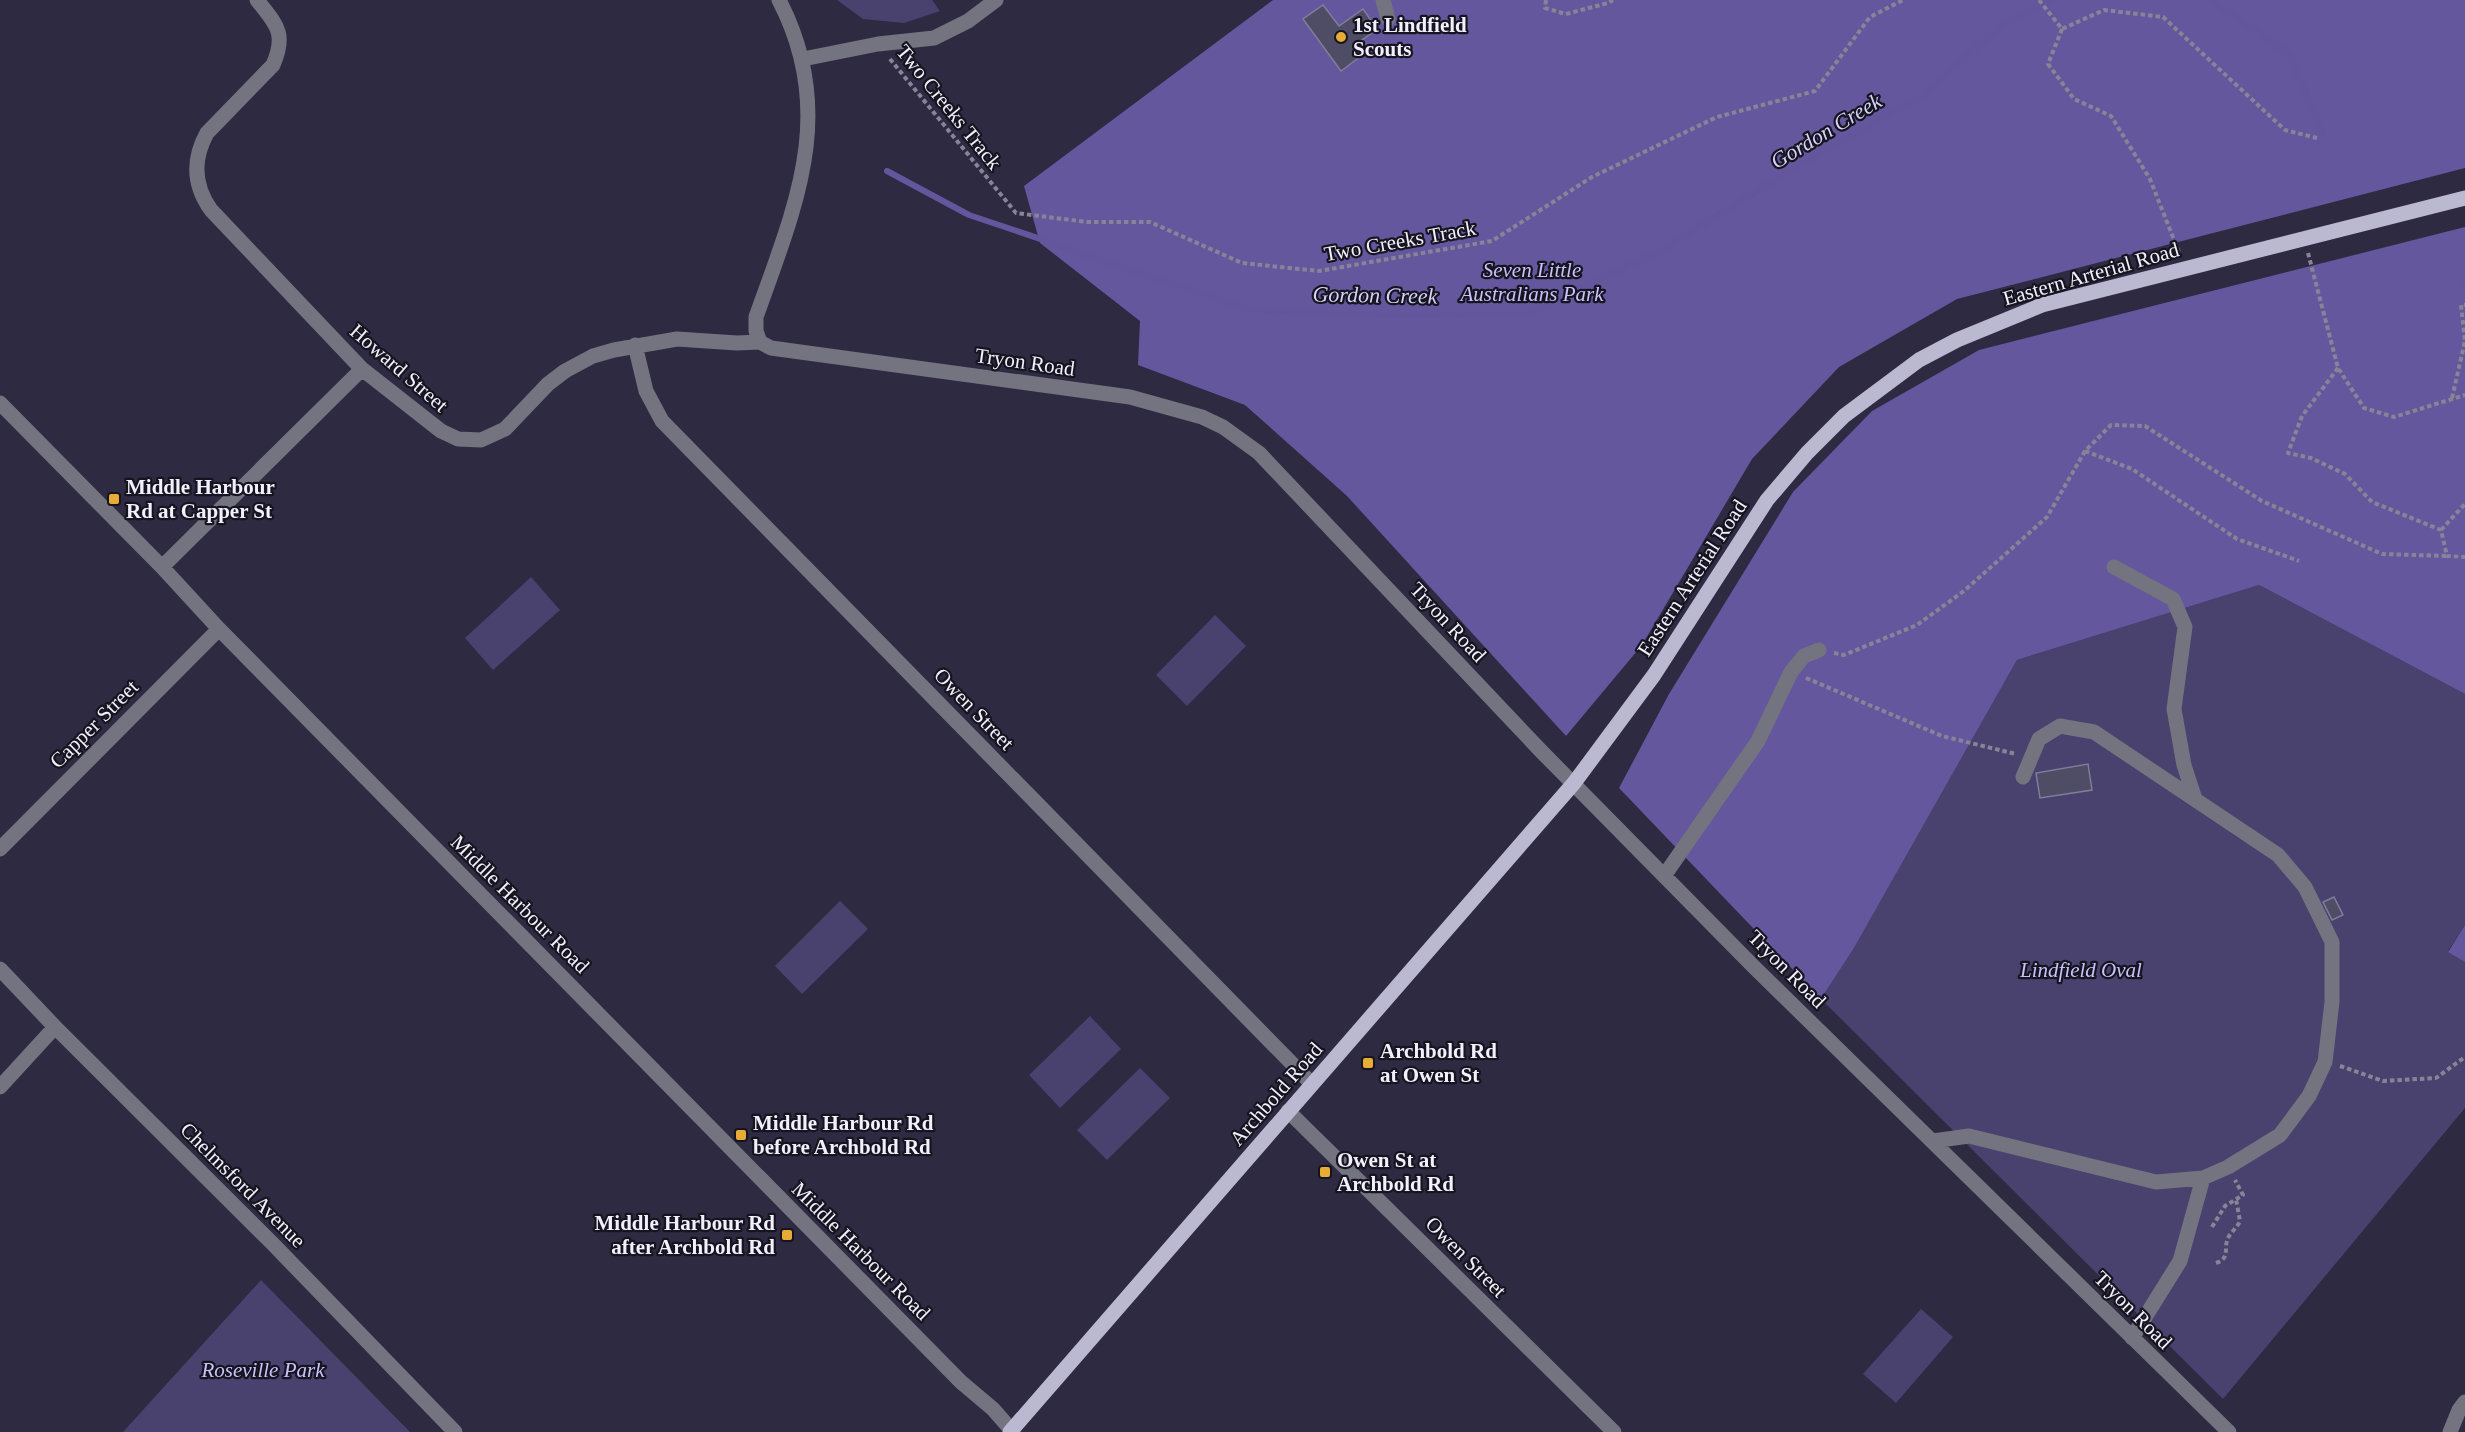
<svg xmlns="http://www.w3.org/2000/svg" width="2465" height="1432" font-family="'Times New Roman',serif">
	<rect width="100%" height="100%" fill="#2e2a42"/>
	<path fill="#49416e" d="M 837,0 L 932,0 L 940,11 L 904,23 L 863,19 Z
		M 531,577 L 560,610 L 493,670 L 465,638 Z
		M 2259,585 L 2465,694 L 2465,925 L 2448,951 L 2465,962 L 2465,1108 L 2223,1399 L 1821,999 L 1854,948 L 2017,660 Z
		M 1215,615 L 1246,646 L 1187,706 L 1156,675 Z
		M 840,901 L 868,929 L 802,994 L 775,966 Z
		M 1090,1016 L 1121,1049 L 1060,1108 L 1029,1075 Z
		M 1140,1068 L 1170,1098 L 1107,1160 L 1077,1130 Z
		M 261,1280 L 410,1432 L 123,1432 Z
		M 1921,1309 L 1953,1337 L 1896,1403 L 1863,1374 Z"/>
	<path fill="#64579d" d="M 1273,0 L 2465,0 L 2465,168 L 1957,299 L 1839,367 L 1752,459 L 1642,645 L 1566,736 L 1347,496 L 1245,405 L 1138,365 L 1140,321 L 1040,243 L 1024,186 Z
		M 2465,227 L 2465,694 L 2259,585 L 2017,660 L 1854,948 L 1821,999 L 1619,788 L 1669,694 L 1793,492 L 1872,411 L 1979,350 Z
		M 2465,925 L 2465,962 L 2448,952 Z"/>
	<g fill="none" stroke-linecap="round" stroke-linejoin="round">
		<path stroke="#64569c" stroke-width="6" d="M 2211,0 L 2290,55 L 2323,134
			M 887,171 L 969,215 L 1249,309 L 1384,315 L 1525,314 L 1660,251 L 1801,164 L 1923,95 L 2003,23 L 2051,0
			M 2460,284 L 2465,283"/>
	</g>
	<path fill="#4f4c66" stroke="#817e9a" stroke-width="1.5" d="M 1323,5 L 1339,26 L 1363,9 L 1377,29 L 1354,46 L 1361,56 L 1341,71 L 1303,19 Z
		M 2088,764 L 2092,790 L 2040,798 L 2036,773 Z
		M 2334,897 L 2343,915 L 2332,920 L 2323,902 Z"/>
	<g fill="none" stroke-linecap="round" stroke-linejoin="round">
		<path stroke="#888497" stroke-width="4" stroke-dasharray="4.5 3" stroke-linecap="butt" d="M 1546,0 L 1545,8 L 1566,14 L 1608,3 L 1613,0
			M 2039,0 L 2062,29 L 2104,10 L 2163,17 L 2285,130 L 2317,138
			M 2062,29 L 2048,64 L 2074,99 L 2111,116 L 2150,179 L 2180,255
			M 890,59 L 1016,213 L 1087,222 L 1150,222 L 1242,263 L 1319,271 L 1492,241 L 1592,177 L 1717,117 L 1815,91 L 1870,17 L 1903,0
			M 2308,253 L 2338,368 L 2364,408 L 2394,417 L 2465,395
			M 2338,368 L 2302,416 L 2288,453 L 2311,458 L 2345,474 L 2372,502 L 2441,530 L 2447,556 L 2465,557
			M 2452,398 L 2465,341 L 2461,305 L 2465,305
			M 2085,451 L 2132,469 L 2237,539 L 2299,561
			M 2441,530 L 2465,504
			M 1834,653 L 1844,655 L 1917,625 L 1964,591 L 2047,517 L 2085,451 L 2111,425 L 2145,426 L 2262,501 L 2382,554 L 2447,556
			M 1806,678 L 1942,736 L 2016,754
			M 2340,1066 L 2383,1081 L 2436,1078 L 2465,1057
			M 2212,1227 L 2225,1206 L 2243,1195 L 2235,1180
			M 2216,1263 C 2231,1258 2223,1249 2228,1238 C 2231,1232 2237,1228 2240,1221 L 2236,1199"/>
		<path stroke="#747380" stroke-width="15" d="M 257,0 C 276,24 287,33 273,65 L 207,133 C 192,160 194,186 211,210 L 362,369 L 441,431 L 458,439 L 481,440 L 505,429 L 548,384 L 565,371 L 593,356 L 614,350 L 677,339 L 737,343 L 760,342
			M 779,0 C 838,113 795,207 756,317 L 756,331 L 760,342 L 771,348 L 1130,397 L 1202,417 L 1223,427 L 1259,453 L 1540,750 L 1753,966 L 2229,1432
			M 1383,0 L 1388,19
			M 803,59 L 878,44 L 934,38 L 968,21 L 996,0
			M 635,345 L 646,391 L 662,421 L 1312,1084
			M 0,403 L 162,567 L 219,629 L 961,1382 L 993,1409 L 1013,1432
			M 162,567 L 362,369
			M 2114,567 L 2173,599 L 2185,627 L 2174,709 L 2184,765 L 2195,799
			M 0,849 L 219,629
			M 1664,876 L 1758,741 L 1791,672 L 1804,656 L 1819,650
			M 0,969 L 55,1027 L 272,1243 L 455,1432
			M 0,1087 L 55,1027
			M 1288,1111 L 1614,1432
			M 1933,1141 L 1969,1136 L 2156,1182 L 2203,1178 L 2228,1167 L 2280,1135 L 2309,1096 L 2325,1062 L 2332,1002 L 2332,942 L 2305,887 L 2278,855 L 2094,732 L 2060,726 L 2039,739 L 2023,777
			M 2132,1338 L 2180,1261 L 2203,1178
			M 2450,1432 L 2459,1410 L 2465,1402"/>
		<path stroke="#bbb8d1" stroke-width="15" d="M 1010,1432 L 1574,783 L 1654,675 L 1767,500 L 1807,453 L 1844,416 L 1919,360 L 1957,340 L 2042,305 L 2465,198"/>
	</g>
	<g fill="#e6ac36" stroke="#16151f" stroke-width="2">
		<circle cx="1341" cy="37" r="6"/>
		<rect x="108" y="493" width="12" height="12" rx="3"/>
		<rect x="1362" y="1057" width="12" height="12" rx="3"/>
		<rect x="735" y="1129" width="12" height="12" rx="3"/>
		<rect x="1319" y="1166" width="12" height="12" rx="3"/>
		<rect x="781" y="1229" width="12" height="12" rx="3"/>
	</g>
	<g text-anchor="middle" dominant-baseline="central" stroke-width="4.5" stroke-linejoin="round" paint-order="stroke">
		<g font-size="21" font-weight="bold" fill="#f2f0fd" stroke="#16151f" text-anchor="start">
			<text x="1353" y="25">1st Lindfield<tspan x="1353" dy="24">Scouts</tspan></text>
			<text x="126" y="487">Middle Harbour<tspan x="126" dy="24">Rd at Capper St</tspan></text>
			<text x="1380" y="1051">Archbold Rd<tspan x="1380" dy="24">at Owen St</tspan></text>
			<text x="753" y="1123">Middle Harbour Rd<tspan x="753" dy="24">before Archbold Rd</tspan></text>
			<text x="1337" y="1160">Owen St at<tspan x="1337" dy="24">Archbold Rd</tspan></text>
			<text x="775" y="1223" text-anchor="end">Middle Harbour Rd<tspan x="775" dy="24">after Archbold Rd</tspan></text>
		</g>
		<g font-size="21" fill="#f2f0fd" stroke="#16151f">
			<text transform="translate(949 107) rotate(51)">Two Creeks Track</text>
			<text transform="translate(1400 241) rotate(-10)">Two Creeks Track</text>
			<text transform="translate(2091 274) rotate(-16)">Eastern Arterial Road</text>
			<text transform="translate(1025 362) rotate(8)">Tryon Road</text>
			<text transform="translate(399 368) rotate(41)">Howard Street</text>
			<text transform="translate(1692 578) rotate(-57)">Eastern Arterial Road</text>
			<text transform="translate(1448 622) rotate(47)">Tryon Road</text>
			<text transform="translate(974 709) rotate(46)">Owen Street</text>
			<text transform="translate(94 724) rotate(-45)">Capper Street</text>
			<text transform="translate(520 904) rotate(45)">Middle Harbour Road</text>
			<text transform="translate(1787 969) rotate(45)">Tryon Road</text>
			<text transform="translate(1276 1094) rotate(-49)">Archbold Road</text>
			<text transform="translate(243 1185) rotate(45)">Chelmsford Avenue</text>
			<text transform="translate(861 1251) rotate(45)">Middle Harbour Road</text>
			<text transform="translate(1466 1257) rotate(45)">Owen Street</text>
			<text transform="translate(2133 1310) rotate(45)">Tryon Road</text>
		</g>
		<g font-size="21" font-style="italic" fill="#c9c1fd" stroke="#16151f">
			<text x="1532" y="270">Seven Little<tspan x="1532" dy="24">Australians Park</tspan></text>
			<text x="2081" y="970">Lindfield Oval</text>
			<text x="263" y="1370">Roseville Park</text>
		</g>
		<g font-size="22" font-style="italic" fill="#d6d1fa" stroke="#16151f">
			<text transform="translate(1826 131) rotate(-31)">Gordon Creek</text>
			<text transform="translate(1375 295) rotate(1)">Gordon Creek</text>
		</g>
	</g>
</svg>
